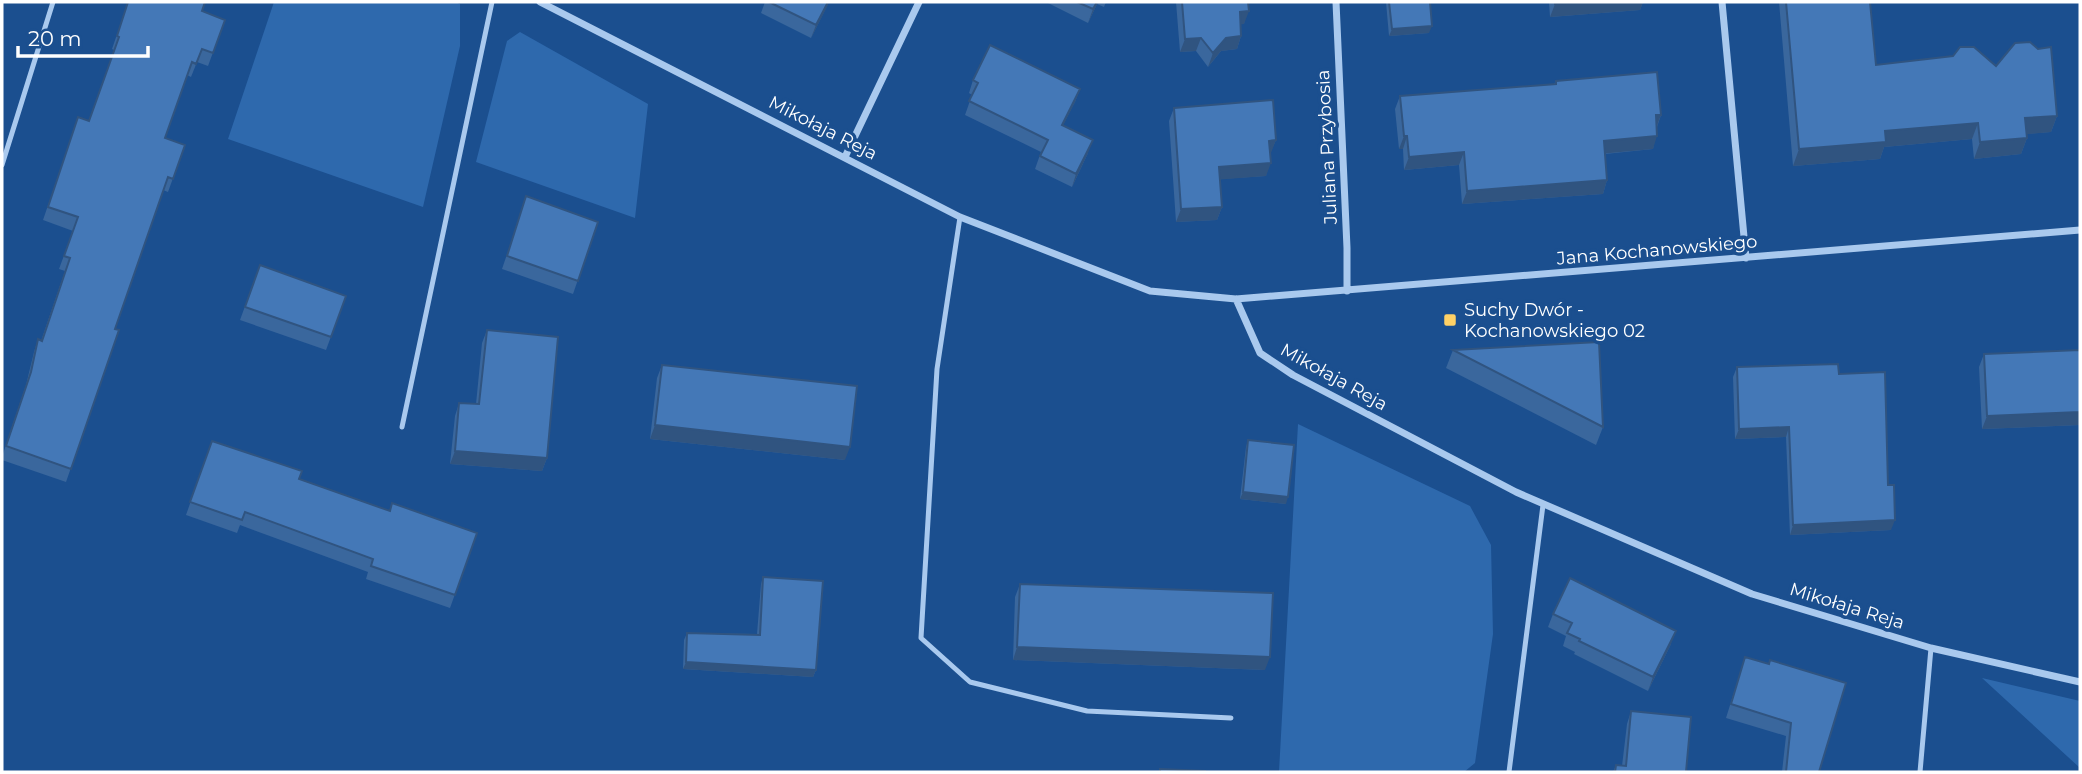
<svg xmlns="http://www.w3.org/2000/svg" width="2082" height="774" font-family="Montserrat,sans-serif">
	<rect width="100%" height="100%" fill="#1b4f8f"/>
	<path fill="#2e69ad" d="M 274,2 L 455,2 L 460,4 L 460,46 L 423,207 L 228,139 Z
		M 520,32 L 648,104 L 635,218 L 476,162 L 507,41 Z
		M 1298,424 L 1470,506 L 1491,545 L 1493,634 L 1475,763 L 1464,772 L 1279,772 Z
		M 1982,678 L 2080,701 L 2080,768 Z"/>
	<g fill="none" stroke-linecap="round" stroke-linejoin="round">
		<path stroke="#a9c9ee" stroke-width="5" d="M 2,165 L 53,2
			M 960,217 L 937,369 L 921,638 L 970,682 L 1087,711 L 1231,718
			M 402,427 L 492,2
			M 1509,772 L 1543,505
			M 1920,772 L 1931,648"/>
		<path stroke="#a9c9ee" stroke-width="7" d="M 540,2 L 960,217 L 1150,291 L 1236,299 L 2080,230
			M 1336,2 L 1347,248 L 1347,291
			M 1722,2 L 1746,258
			M 845,157 L 919,2
			M 1236,299 L 1260,353 L 1293,375 L 1516,492 L 1752,594 L 1931,648 L 2080,682"/>
	</g>
	<path fill="#3a679d" d="M 128,2 L 202,11 L 225,20 L 208,66 L 197,62 L 191,77 L 187,75 L 165,138 L 185,145 L 168,192 L 163,190 L 115,329 L 119,330 L 66,482 L 2,460 L 2,457 L 26,385 L 34,352 L 38,339 L 41,341 L 65,271 L 59,269 L 73,231 L 43,220 L 78,117 L 89,121 L 114,50 L 112,49 Z
		M 765,2 L 829,2 L 811,38 L 761,13 Z
		M 1046,2 L 1106,2 L 1104,7 L 1097,4 L 1088,23 Z
		M 1176,2 L 1250,2 L 1248,2 L 1244,24 L 1241,24 L 1241,36 L 1237,49 L 1221,51 L 1208,67 L 1196,51 L 1180,52 Z
		M 1386,2 L 1430,2 L 1429,33 L 1389,36 Z
		M 1549,2 L 1643,2 L 1640,10 L 1550,17 Z
		M 1779,2 L 1870,2 L 1876,65 L 1996,66 L 2057,116 L 2051,132 L 2026,134 L 2027,138 L 2021,154 L 1974,159 L 1972,139 L 1884,147 L 1880,159 L 1793,166 Z
		M 973,80 L 1080,89 L 1075,102 L 1063,125 L 1088,153 L 1072,187 L 1035,169 L 1041,152 L 965,115 L 972,95 L 969,93 Z
		M 1556,81 L 1661,115 L 1657,127 L 1653,149 L 1605,154 L 1607,180 L 1603,194 L 1462,204 L 1459,165 L 1404,170 L 1403,149 L 1399,149 L 1395,109 L 1400,96 L 1554,84 Z
		M 1174,108 L 1276,140 L 1270,153 L 1266,176 L 1220,179 L 1222,207 L 1217,220 L 1176,222 L 1169,121 Z
		M 522,210 L 598,222 L 573,294 L 502,269 Z
		M 260,265 L 346,296 L 326,350 L 240,320 Z
		M 487,330 L 547,458 L 542,471 L 450,464 L 455,416 L 459,403 L 476,404 L 482,343 Z
		M 1453,350 L 1603,427 L 1596,445 L 1446,368 Z
		M 2080,350 L 2080,425 L 1982,429 L 1979,367 L 1984,354 Z
		M 662,365 L 845,460 L 650,439 L 657,378 Z
		M 1737,367 L 1839,374 L 1888,485 L 1891,530 L 1790,535 L 1786,437 L 1735,439 L 1733,377 Z
		M 1248,440 L 1286,504 L 1240,499 L 1246,447 Z
		M 212,441 L 299,479 L 390,511 L 477,533 L 450,608 L 366,579 L 368,572 L 240,525 L 237,533 L 186,515 Z
		M 763,577 L 816,670 L 813,677 L 683,669 L 684,640 L 687,633 L 757,634 L 761,584 Z
		M 1020,584 L 1265,670 L 1013,660 L 1015,597 Z
		M 1553,614 L 1671,644 L 1648,691 L 1574,654 L 1575,652 L 1563,646 L 1566,636 L 1548,627 Z
		M 1745,657 L 1769,664 L 1819,772 L 1782,772 L 1786,736 L 1726,718 Z
		M 1631,711 L 1686,772 L 1613,772 L 1616,765 L 1622,766 L 1627,724 Z"/>
	<path fill="#305480" d="M 828,2 L 829,2 L 827,7 L 811,38 L 816,25 Z
		M 1097,2 L 1098,2 L 1088,23 L 1093,9 Z
		M 1578,2 L 1643,2 L 1640,10 L 1550,17 L 1555,4 Z
		M 1249,11 L 1244,24 L 1235,25 L 1240,12 Z
		M 1432,26 L 1429,33 L 1389,36 L 1392,29 Z
		M 1241,36 L 1237,49 L 1221,51 L 1208,67 L 1213,53 L 1226,38 Z
		M 1201,38 L 1196,51 L 1180,52 L 1185,39 Z
		M 1080,89 L 1075,102 L 1057,138 L 1062,125 Z
		M 1656,115 L 1661,115 L 1656,128 Z
		M 2057,116 L 2051,132 L 2019,135 L 2025,118 Z
		M 1978,123 L 1972,139 L 1884,147 L 1880,159 L 1793,166 L 1799,149 L 1885,131 Z
		M 1404,136 L 1407,136 L 1403,149 L 1399,149 Z
		M 1657,136 L 1653,149 L 1599,154 L 1604,141 Z
		M 2027,138 L 2021,154 L 1974,159 L 1980,142 Z
		M 1093,140 L 1088,153 L 1072,187 L 1076,174 Z
		M 1276,140 L 1271,153 L 1264,154 L 1269,141 Z
		M 1464,152 L 1459,165 L 1404,170 L 1409,157 Z
		M 1271,163 L 1266,176 L 1214,180 L 1219,167 Z
		M 1607,180 L 1603,194 L 1462,204 L 1467,191 Z
		M 1222,207 L 1217,220 L 1176,222 L 1181,209 Z
		M 2080,412 L 2080,425 L 1982,429 L 1987,416 Z
		M 655,425 L 850,447 L 845,460 L 650,439 Z
		M 1789,427 L 1786,437 L 1735,439 L 1739,429 Z
		M 455,451 L 547,458 L 542,471 L 450,464 Z
		M 1243,492 L 1288,497 L 1286,504 L 1240,499 Z
		M 1895,520 L 1891,530 L 1790,535 L 1793,525 Z
		M 1676,631 L 1671,644 L 1648,691 L 1653,677 Z
		M 1017,647 L 1270,657 L 1265,670 L 1013,660 Z
		M 686,662 L 816,670 L 813,677 L 683,669 Z"/>
	<path fill="#4478b7" stroke="#305480" stroke-width="2" d="M 128,2 L 205,2 L 202,11 L 225,20 L 213,53 L 202,49 L 196,64 L 192,62 L 165,138 L 185,145 L 173,179 L 168,177 L 115,329 L 119,330 L 71,469 L 6,446 L 31,372 L 38,339 L 42,341 L 70,258 L 64,256 L 78,217 L 48,207 L 78,117 L 89,121 L 119,37 L 117,36 Z
		M 769,2 L 828,2 L 816,25 Z
		M 1077,2 L 1097,2 L 1093,9 Z
		M 1182,2 L 1248,2 L 1249,11 L 1240,12 L 1241,36 L 1226,38 L 1213,53 L 1201,38 L 1185,39 Z
		M 1389,2 L 1430,2 L 1432,26 L 1392,29 Z
		M 1555,2 L 1578,2 L 1555,4 Z
		M 1786,2 L 1870,2 L 1876,65 L 1953,56 L 1960,47 L 1974,47 L 1996,66 L 2015,43 L 2030,42 L 2038,49 L 2051,47 L 2057,116 L 2025,118 L 2027,138 L 1980,142 L 1978,123 L 1885,131 L 1886,142 L 1799,149 Z
		M 990,45 L 1080,89 L 1062,125 L 1093,140 L 1076,174 L 1040,156 L 1048,140 L 969,101 L 978,83 L 973,80 Z
		M 1657,72 L 1661,115 L 1656,115 L 1657,136 L 1604,141 L 1607,180 L 1467,191 L 1464,152 L 1409,157 L 1407,136 L 1404,136 L 1400,96 L 1556,84 L 1556,81 Z
		M 1273,100 L 1276,140 L 1269,141 L 1271,163 L 1219,167 L 1222,207 L 1181,209 L 1174,108 Z
		M 526,196 L 598,222 L 578,281 L 507,256 Z
		M 260,265 L 346,296 L 331,337 L 245,307 Z
		M 487,330 L 558,337 L 547,458 L 455,451 L 459,403 L 479,404 Z
		M 1599,342 L 1603,427 L 1453,350 Z
		M 2080,350 L 2080,412 L 1987,416 L 1984,354 Z
		M 1838,364 L 1839,374 L 1885,372 L 1888,485 L 1894,485 L 1895,520 L 1793,525 L 1789,427 L 1739,429 L 1737,367 Z
		M 662,365 L 857,386 L 850,447 L 655,425 Z
		M 1248,440 L 1294,445 L 1288,497 L 1243,492 Z
		M 212,441 L 302,471 L 299,479 L 390,511 L 392,503 L 477,533 L 455,595 L 371,566 L 373,559 L 245,512 L 242,520 L 190,502 Z
		M 763,577 L 823,581 L 816,670 L 686,662 L 687,633 L 760,635 Z
		M 1570,578 L 1676,631 L 1653,677 L 1579,641 L 1580,639 L 1567,633 L 1572,623 L 1553,614 Z
		M 1020,584 L 1273,593 L 1270,657 L 1017,647 Z
		M 1745,657 L 1769,664 L 1770,660 L 1846,683 L 1819,772 L 1786,772 L 1791,723 L 1731,704 Z
		M 1631,711 L 1691,717 L 1686,772 L 1615,772 L 1616,765 L 1626,766 Z
		M 1160,769 L 1205,771 L 1205,772 L 1160,772 Z"/>
	<rect fill="#ffd166" stroke="#1b4f8f" stroke-width="2.5" x="1443" y="313" width="14" height="14" rx="3.5"/>
	<g text-anchor="middle" dominant-baseline="central" stroke-width="7" stroke-linejoin="round" paint-order="stroke">
		<g font-size="18" fill="#fff" stroke="#1b4f8f">
			<text transform="translate(823 128) rotate(27)">Mikołaja Reja</text>
			<text transform="translate(1327 147) rotate(-93)">Juliana Przybosia</text>
			<text transform="translate(1657 250) rotate(-5)">Jana Kochanowskiego</text>
			<text transform="translate(1334 377) rotate(29)">Mikołaja Reja</text>
			<text transform="translate(1847 606) rotate(17)">Mikołaja Reja</text>
		</g>
		<g font-size="18" fill="#fff" stroke="#1b4f8f" text-anchor="start">
			<text x="1464" y="310">Suchy Dwór -<tspan x="1464" dy="21">Kochanowskiego 02</tspan></text>
		</g>
	</g>
	<rect width="2082" height="774" fill="none" stroke="#ffffff" stroke-width="7"/>
	<path d="M18 46v10h130v-10" fill="none" stroke="#ffffff" stroke-width="3.5"/>
	<text x="28" y="46" font-size="21" fill="#ffffff" stroke="#1b4f8f" stroke-width="5" paint-order="stroke">20 m</text>
</svg>
